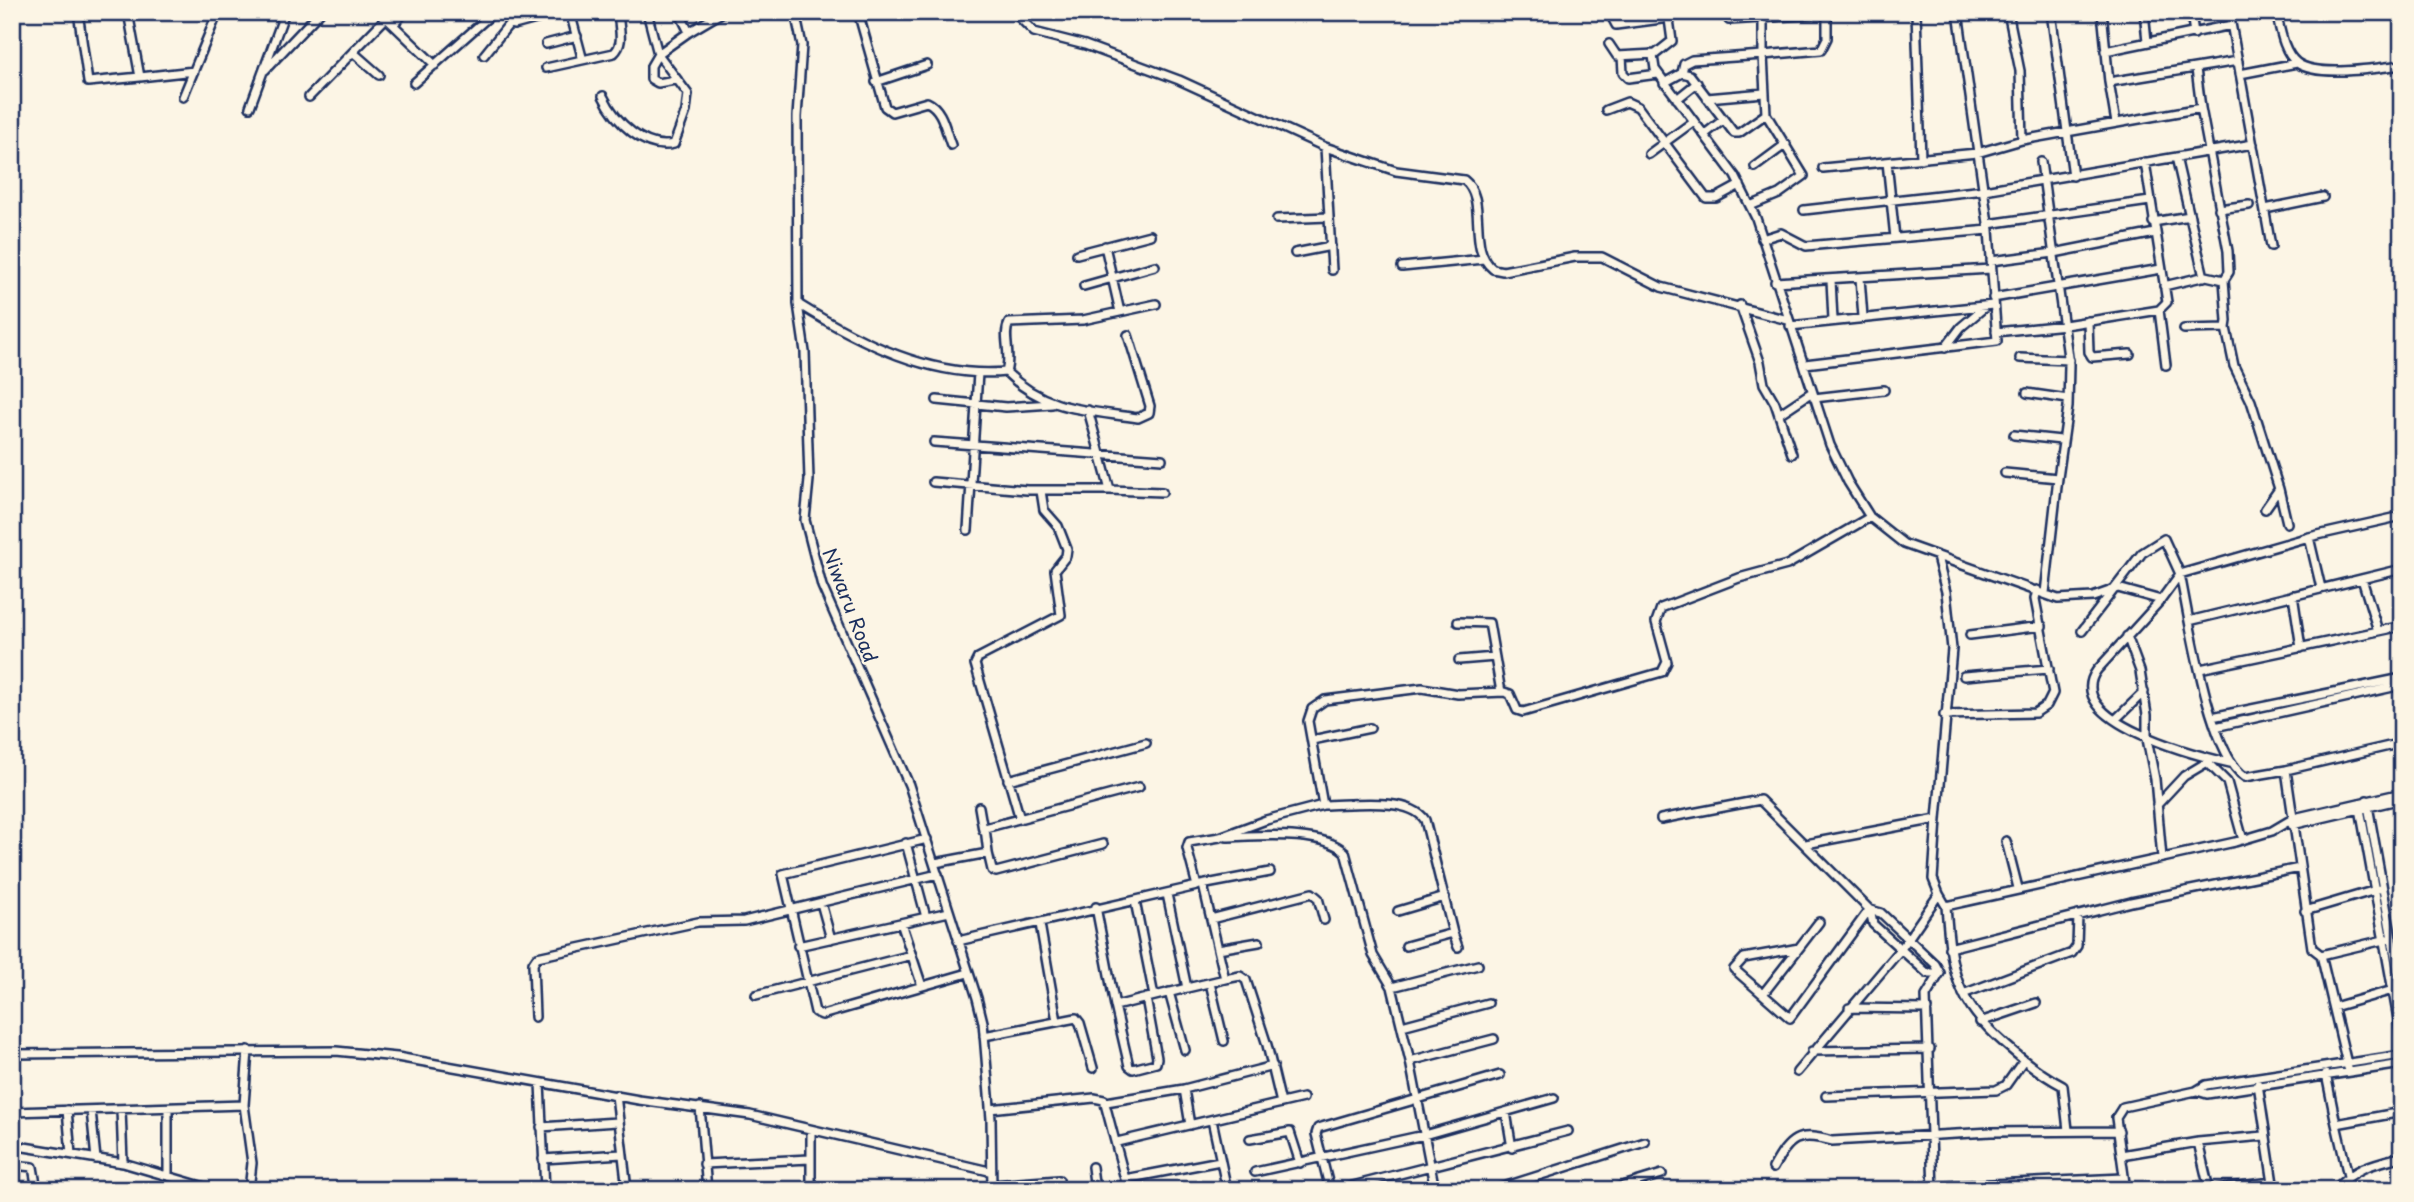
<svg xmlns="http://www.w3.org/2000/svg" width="2414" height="1202" font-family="'Playpen Sans',sans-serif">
	<rect width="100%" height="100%" fill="#fcf5e5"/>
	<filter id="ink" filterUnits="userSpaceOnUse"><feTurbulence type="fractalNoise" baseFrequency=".0143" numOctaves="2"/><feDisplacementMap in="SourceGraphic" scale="14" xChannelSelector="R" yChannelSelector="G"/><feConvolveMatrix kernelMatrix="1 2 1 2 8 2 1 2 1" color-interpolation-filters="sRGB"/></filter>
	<g filter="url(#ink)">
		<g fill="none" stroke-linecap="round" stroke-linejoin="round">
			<defs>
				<path id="minor" d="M 78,12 L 88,82 L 140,77 L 128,12
					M 380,12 L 435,65
					M 514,12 L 509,24 L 514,25 L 562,12
					M 570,12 L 582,57
					M 647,12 L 658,54 L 651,66 L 651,79 L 658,83 L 675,80
					M 679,12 L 689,32 L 723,12
					M 795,12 L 802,45 L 797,117 L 798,304 L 805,352 L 809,480 L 805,520 L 822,586 L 909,785 L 977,998 L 983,1022 L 991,1119 L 992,1190
					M 858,12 L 885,107 L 892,112 L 927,102 C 943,109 945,130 951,145
					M 1014,12 L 1034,32 L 1085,45 L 1179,80 L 1325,147 L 1396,171 L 1464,180 C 1489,199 1466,248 1493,269 L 1503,271 L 1575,257 L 1602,257 L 1661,287 L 1788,320
					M 1609,12 L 1616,25 L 1669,18
					M 1668,12 L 1672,41 L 1653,56 L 1655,69 L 1735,176 L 1756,218 L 1830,445 L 1848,482 L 1870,517 L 1904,544 L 2058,599 L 2093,597 L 2118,588 L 2161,600
					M 1916,12 L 1921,159
					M 2008,12 L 2020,71 L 2022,140
					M 2051,12 L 2073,176
					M 2102,12 L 2109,82 L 2238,61
					M 2144,12 L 2147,41
					M 2191,12 L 2194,34
					M 2229,12 L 2271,246
					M 2276,12 C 2280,28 2283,52 2297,63 C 2318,78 2377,68 2402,65
					M 1729,20 L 1763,18
					M 394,24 L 405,12
					M 546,44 L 577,36
					M 1609,44 L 1617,56 L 1655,54
					M 2105,51 L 2231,25
					M 354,53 L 379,75
					M 484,55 L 509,24
					M 1622,56 L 1623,73 L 1628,78 L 1658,74
					M 546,68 L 614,53 C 626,42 617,26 619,12
					M 265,70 L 320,12
					M 1682,73 L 1684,64 L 1692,60 L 1763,55 L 1763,18 L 1827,13
					M 2240,74 L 2297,63
					M 140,77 L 194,71
					M 876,82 L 927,65
					M 2109,82 L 2116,123
					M 414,83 L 494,12
					M 1664,83 L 1682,73 L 1690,75 L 1734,133 L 1739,133 L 1766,114
					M 603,96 C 615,121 644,151 674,144 L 686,111 L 688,94 L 658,54 L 689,32
					M 183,97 L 218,12
					M 309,97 L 386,18
					M 1707,98 L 1764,93
					M 1677,99 L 1697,83
					M 250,107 L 285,12
					M 1606,110 L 1627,102 L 1638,107 L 1706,198 L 1716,198 L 1740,185
					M 1705,134 L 1723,120
					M 1325,147 L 1332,270
					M 1649,154 L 1694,121
					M 2176,157 L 2204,277
					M 1887,162 L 1895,238
					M 2145,162 L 2167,302 L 2159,310 L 2166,365
					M 1755,167 L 1786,144
					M 1823,168 L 1977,153 L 2022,140 L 2201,108 L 2196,69
					M 1750,206 L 1779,194 L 1804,176 L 1766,114 L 1763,55 L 1821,50 L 1827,38 L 1827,12
					M 2219,209 L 2249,205
					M 2265,209 L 2323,197
					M 1804,210 L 1984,190 L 2253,144
					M 1277,219 L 1329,217
					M 2153,222 L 2190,216
					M 1988,224 L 2150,201
					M 1762,239 L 1781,233 L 1806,246 L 1989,230
					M 1105,246 L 1120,312
					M 1295,253 L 1331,246
					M 1077,254 L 1150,235
					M 1991,261 L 2054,253 L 2155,233
					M 1402,267 L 1484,259
					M 1860,278 L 1863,317
					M 1831,280 L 1833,320
					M 1775,282 L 1991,269
					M 1084,286 L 1155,266
					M 2164,286 L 2206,276 L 2224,280
					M 1993,298 L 2161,269
					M 798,304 C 859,342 932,379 1006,372 C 1045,411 1086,410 1138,418 L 1149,413 L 1150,406 L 1128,335
					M 1740,305 L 1760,362 L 1764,384 L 1775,403 L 1792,454
					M 2088,321 L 2089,352 L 2092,357 L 2130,354
					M 1790,326 L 1993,305
					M 2226,328 L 2234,366 L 2251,401 L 2279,489 L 2265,509
					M 2184,329 L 2226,328 L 2227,321 L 2224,280 L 2229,272 L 2228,251 L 2201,108
					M 1996,332 L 2065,325 L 2159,310
					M 1945,348 L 1961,327 L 1986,306
					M 2020,358 L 2069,360
					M 1805,364 L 1997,341 L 1989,230 L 1958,12
					M 1006,372 C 1012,354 1002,336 1009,323 L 1083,320 L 1156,304
					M 2027,393 L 2068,399
					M 1814,398 L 1884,390
					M 937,400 L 1006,407 L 1052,404
					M 1779,414 L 1812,392
					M 2014,435 L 2061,440
					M 934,442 L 1162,459
					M 2005,473 L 2058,478 L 2068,407 L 2069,364 L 2041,162
					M 933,482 L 1027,490 L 1110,490 L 1088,410
					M 2279,489 L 2287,523
					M 1110,490 L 1162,492
					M 968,530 L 978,373
					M 2309,537 L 2321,588
					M 2362,579 L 2378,631
					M 2045,593 L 2058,478
					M 2293,595 L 2301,648
					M 2189,621 L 2402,569
					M 1458,622 L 1489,623 L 1501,692
					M 2082,631 L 2142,553 L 2164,539 L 2180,574 L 2161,600 L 2097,670 C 2060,721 2199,756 2230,763
					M 1970,635 L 2042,626
					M 2127,636 L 2140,671 L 2147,715 L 2147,739 L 2155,779 L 2162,858
					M 1459,660 L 1495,657
					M 2200,669 L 2402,626
					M 1964,676 L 2049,669
					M 1944,715 L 2035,713 L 2047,705 L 2053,693 L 2035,599 L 2037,590
					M 2212,717 L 2402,678
					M 2116,719 L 2144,692
					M 2215,727 L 2402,685
					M 1312,740 L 1370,728
					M 2207,762 L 2227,782 L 2243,840
					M 2286,770 L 2245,777 C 2209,754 2189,618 2180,574 L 2309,537 L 2402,516
					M 1008,780 L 1146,743
					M 2367,800 L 2402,995
					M 2359,803 L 2402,1041
					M 1323,805 C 1350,805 1409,796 1425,820 L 1453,933 L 1406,946
					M 2157,805 L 2184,776 L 2209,761
					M 979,807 L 983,830
					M 1020,819 L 975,664 L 978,658 L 1061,615 L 1055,570 L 1066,556 L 1067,549 L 1058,526 L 1044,510 L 1041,491
					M 1661,819 L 1760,800 L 1870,910 L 1873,924 L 1927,973 L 1940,973
					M 2292,825 L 2402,799
					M 1227,837 C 1257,836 1323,830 1345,852 L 1373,955 L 1392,987 L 1410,1061 L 1435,1190
					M 927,839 L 783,874 L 815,1012 L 822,1015 L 968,973
					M 2006,841 L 2018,888
					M 906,843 L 926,917
					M 1806,844 L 1937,819 L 1952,649 L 1946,592 L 1937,557
					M 988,853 L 992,870 L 996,872 L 1103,844
					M 935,863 L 988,853 L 985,828 L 1139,787
					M 1201,885 L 1270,872
					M 1167,894 L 1187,988 L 1225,979 L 1203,885
					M 1939,894 L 1946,906 L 2235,842 L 2272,831 L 2294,818 L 2402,793
					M 1135,901 L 1154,996
					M 821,903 L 831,939
					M 1946,906 C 1951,972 1955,1000 2006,1045 C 2024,1061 2042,1075 2063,1086 L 2068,1130
					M 1096,907 L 1115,1006 L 1187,988
					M 1870,910 L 1881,913 L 1935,964 L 1940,973
					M 1398,911 L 1445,897
					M 2305,911 L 2379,889
					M 1211,919 L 1312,893 L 1318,898 L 1324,920
					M 1819,922 L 1799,948 L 1744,958 L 1734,969 L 1790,1018 L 1869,910
					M 901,923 L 922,986
					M 1040,924 L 1057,1021
					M 1453,933 L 1458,947
					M 2392,938 L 2321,955 L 2312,948 L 2286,770 L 2402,743
					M 958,941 L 1197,886 L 1187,848 L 1189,842 L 1220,837 L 1266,820 L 1323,805 L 1308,721 L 1312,709 L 1325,700 L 1422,688 L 1458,694 L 1504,692 L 1510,694 L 1517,710 L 1523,712 L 1662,672 L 1667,662 L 1656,622 L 1661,608 L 1739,578 L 1787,565 L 1870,517
					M 798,946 L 949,912
					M 1949,948 L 2131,902 L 2300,868
					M 1218,949 L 1259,942
					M 2321,955 L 2348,1068
					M 1225,979 L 1240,976 L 1246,980 L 1267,1045 L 1281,1103
					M 1210,983 L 1224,1041
					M 1392,987 L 1478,965
					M 1169,992 L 1185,1050
					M 1763,994 L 1799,948
					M 1963,994 L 2072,953 L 2077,946 L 2078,915
					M 756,995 L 912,955
					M 1115,1006 L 1129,1066 L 1133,1069 L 1156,1063 L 1157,1058 L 1146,998
					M 2334,1007 L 2393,990
					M 1849,1008 L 1927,1009
					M 535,1017 L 533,963 L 537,957 L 698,922 L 744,921 L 938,874
					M 1980,1022 L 2036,1003
					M 1402,1026 L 1488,1003
					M 984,1036 L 1076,1018 L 1080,1023 L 1093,1068
					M 248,1050 L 244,1105 L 252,1163 L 249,1190
					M 1812,1051 L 1930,1049
					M 12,1054 L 336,1051 L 397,1057 L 639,1100 L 750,1115 L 989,1171
					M 1410,1061 L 1494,1039
					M 1797,1072 L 1901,949 L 1939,894 L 1933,879 L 1937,819
					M 2326,1074 L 2336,1124 L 2402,1112
					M 540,1083 L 545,1190
					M 2258,1084 L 2274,1190
					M 2197,1091 L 2207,1094 L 2402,1064
					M 616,1095 L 627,1190
					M 1826,1096 L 1996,1090 L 2006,1085 L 2023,1061
					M 1106,1102 L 1184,1089
					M 700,1107 L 707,1190
					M 121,1109 L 123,1163
					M 990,1109 L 1094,1098 L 1104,1100 L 1125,1179
					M 67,1110 L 71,1154
					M 91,1110 L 96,1159
					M 12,1112 L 244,1105
					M 1506,1112 L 1512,1148
					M 1212,1120 L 1227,1190
					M 2336,1124 L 2348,1176
					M 1190,1125 L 1184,1089 L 1273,1066
					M 541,1127 L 617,1122
					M 1250,1139 L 1290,1132 L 1300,1163
					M 1117,1142 L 1303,1098
					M 2198,1142 L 2209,1189
					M 12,1145 L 123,1163 L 215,1190
					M 2121,1155 L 2198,1142 L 2264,1136
					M 543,1159 L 622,1154
					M 704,1164 L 810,1159
					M 12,1165 L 33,1167 L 37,1190
					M 1092,1167 L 1095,1190
					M 1773,1168 C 1790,1138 1797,1131 1832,1141 L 1991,1132 L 2119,1131
					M 1255,1172 L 1424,1135 L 1554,1098
					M 168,1176 L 168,1109
					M 991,1185 L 1059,1180
					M 811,1190 L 811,1130
					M 1127,1190 L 1125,1179 L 1220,1161
					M 1330,1190 L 1316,1134 L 1318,1128 L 1500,1075
					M 1337,1190 L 1568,1131
					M 1494,1190 L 1645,1142
					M 1610,1190 L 1662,1174
					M 1857,1190 L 2123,1178
					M 1933,1190 L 1926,996 L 1940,973
					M 2126,1190 L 2116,1118 L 2123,1107 L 2196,1091 L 2206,1085 L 2402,1055
					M 2207,1190 L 2272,1182
					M 2335,1190 C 2354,1168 2372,1164 2400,1157"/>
			</defs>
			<use href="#minor" stroke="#1b2f5e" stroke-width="12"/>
			<use href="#minor" stroke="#fcf5e5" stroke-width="7"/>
		</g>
	</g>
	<g text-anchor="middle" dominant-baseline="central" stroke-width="5" stroke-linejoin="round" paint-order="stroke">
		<g font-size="19" fill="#1b2f5e" stroke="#fcf5e5">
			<text transform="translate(851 605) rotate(69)">Niwaru Road</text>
		</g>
	</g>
	<rect width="2414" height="1202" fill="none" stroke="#fcf5e5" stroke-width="42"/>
	<rect x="21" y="21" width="2372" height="1160" fill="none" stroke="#1b2f5e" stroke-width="2.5" filter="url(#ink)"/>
</svg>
